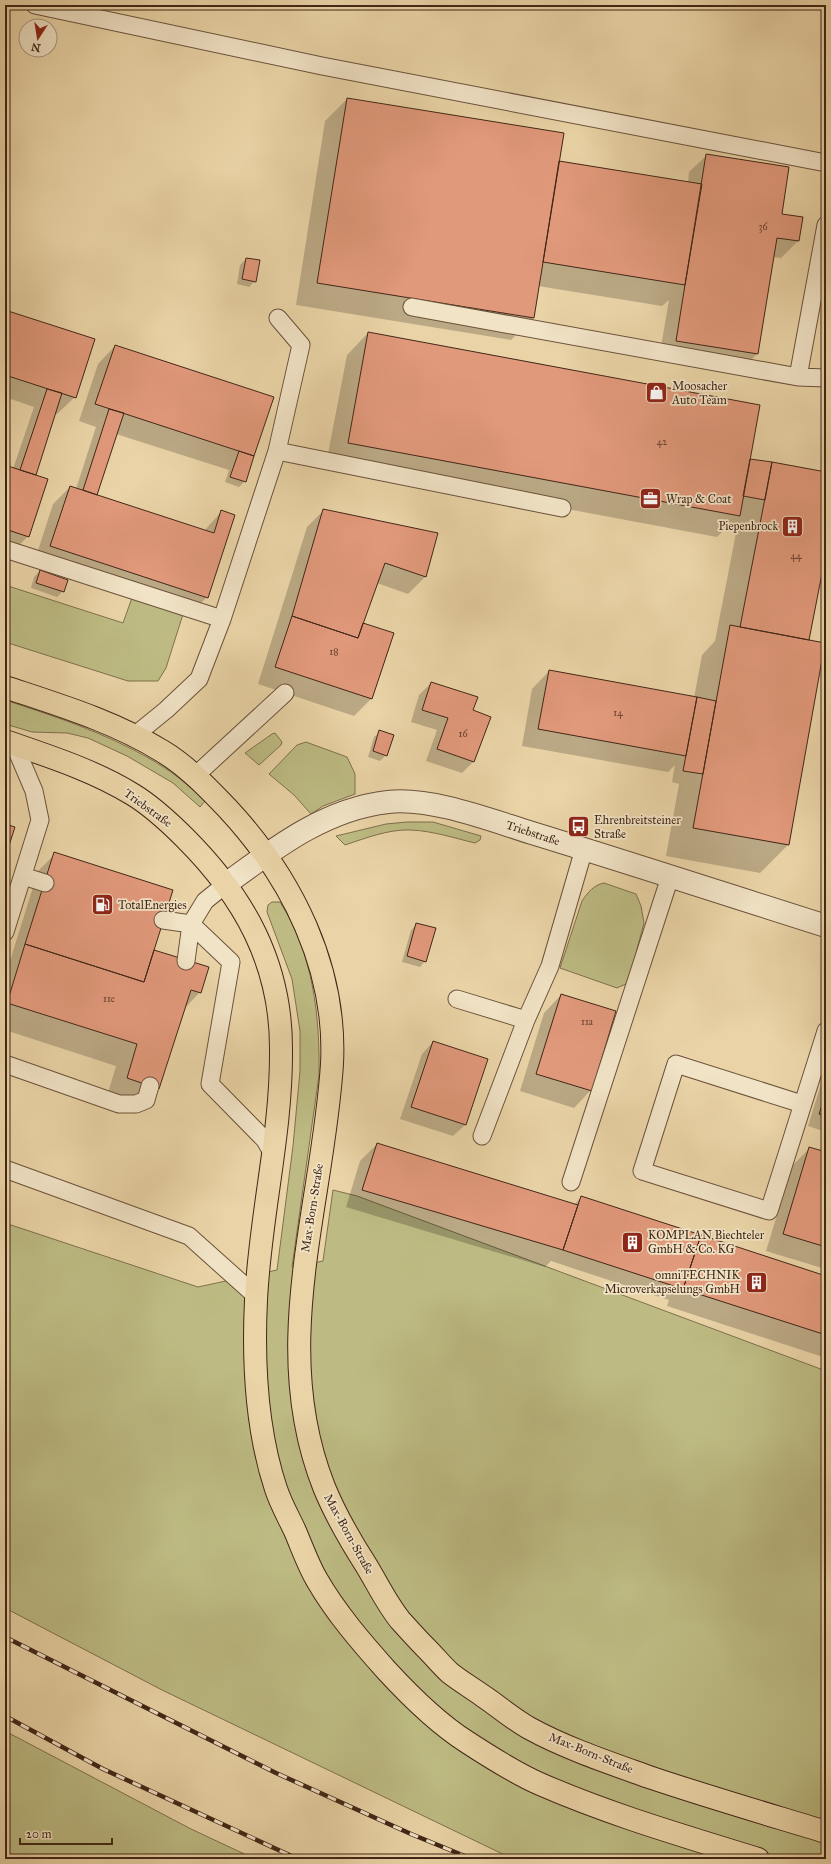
<svg xmlns="http://www.w3.org/2000/svg" width="831" height="1864" font-family="'IM FELL Great Primer',serif">
	<rect width="100%" height="100%" fill="#ead4a7"/>
	<filter id="stains"><feTurbulence type="fractalNoise" baseFrequency=".005" numOctaves="4"/><feColorMatrix values="0 0 0 0 .2 0 0 0 0 .09 0 0 0 0 .02 0 0 0 .5 -.17"/></filter>
	<radialGradient id="worn" r=".72"><stop offset=".6" stop-color="#630" stop-opacity="0"/><stop offset="1" stop-color="#630" stop-opacity=".3"/></radialGradient>
	<path fill="#bdbb83" stroke="#7f704d" d="M 5,585 L 123,623 L 133,595 L 184,611 L 166,668 L 158,681 L 128,681 L 5,642 Z
		M 5,700 C 60,718 115,736 165,768 C 179,777 192,789 205,801 L 200,807 L 173,783 L 127,756 L 88,738 L 67,733 L 32,732 L 5,724 Z
		M 275,733 L 282,742 L 281,745 L 259,765 L 245,753 L 272,734 Z
		M 306,742 L 347,757 L 355,774 L 355,794 L 323,806 L 311,814 L 294,795 L 269,774 L 297,745 Z
		M 407,822 L 433,822 L 481,836 L 480,840 L 475,843 C 454,838 433,831 411,830 C 389,829 366,838 345,845 L 336,836 L 386,824 Z
		M 604,883 L 636,894 L 641,906 L 644,923 L 628,983 L 617,988 L 560,968 L 582,901 C 588,892 594,885 604,883 Z
		M 272,902 L 280,902 C 313,953 320,1016 319,1075 L 292,1267 L 323,1261 L 333,1190 L 357,1196 L 826,1371 L 826,1859 L 513,1859 L 162,1690 L 5,1608 L 5,1223 L 198,1287 L 277,1270 L 293,1146 L 300,1071 L 300,1031 L 292,979 L 267,912 L 268,905 Z
		M 5,1731 L 191,1829 L 255,1859 L 5,1859 Z"/>
	<path fill="#0003" d="M 347,99 L 558,162 L 688,183 L 689,172 L 707,155 L 781,215 L 802,218 L 798,241 L 781,258 L 773,257 L 757,354 L 740,371 L 659,358 L 669,300 L 662,306 L 538,286 L 533,318 L 511,340 L 296,305 L 325,121 Z
		M 246,259 L 255,281 L 249,287 L 237,284 L 240,265 Z
		M 5,311 L 75,397 L 57,414 L 55,414 L 34,476 L 28,536 L 11,554 L 5,551 L 5,466 L 13,469 L 34,407 L 5,397 Z
		M 368,333 L 749,462 L 826,473 L 826,547 L 808,640 L 788,845 L 760,873 L 666,856 L 679,784 L 672,782 L 675,765 L 668,772 L 522,746 L 532,689 L 549,671 L 694,698 L 702,655 L 715,641 L 737,528 L 728,526 L 717,537 L 326,464 L 347,355 Z
		M 115,346 L 272,398 L 245,481 L 239,487 L 225,482 L 229,470 L 116,434 L 96,495 L 204,531 L 221,512 L 207,597 L 190,614 L 34,563 L 53,504 L 70,487 L 76,489 L 96,427 L 79,421 L 98,364 Z
		M 324,510 L 437,534 L 425,577 L 408,594 L 377,583 L 362,623 L 371,699 L 354,716 L 258,684 L 307,527 Z
		M 40,571 L 63,591 L 57,597 L 31,588 L 34,577 Z
		M 431,683 L 472,711 L 473,762 L 462,773 L 426,761 L 437,730 L 411,722 L 419,695 Z
		M 380,732 L 386,755 L 380,761 L 368,757 L 374,737 Z
		M 55,854 L 151,954 L 200,992 L 184,1009 L 137,1110 L 106,1100 L 116,1066 L 5,1030 L 5,966 L 10,961 L 38,871 Z
		M 417,924 L 425,961 L 420,967 L 402,962 L 411,930 Z
		M 561,995 L 591,1090 L 574,1108 L 520,1091 L 544,1013 Z
		M 433,1042 L 465,1125 L 453,1136 L 400,1119 L 422,1054 Z
		M 826,1080 L 826,1132 L 808,1126 L 821,1084 Z
		M 377,1144 L 574,1205 L 581,1197 L 826,1277 L 826,1358 L 667,1306 L 669,1300 L 551,1261 L 545,1267 L 346,1207 L 360,1161 Z
		M 810,1148 L 826,1153 L 826,1264 L 822,1268 L 766,1251 L 792,1166 Z"/>
	<path fill="#e1997b" stroke="#412617" d="M 347,98 L 564,133 L 534,318 L 317,283 Z
		M 706,154 L 789,167 L 782,214 L 803,217 L 799,241 L 777,238 L 758,354 L 676,341 Z
		M 559,161 L 702,184 L 685,285 L 543,262 Z
		M 246,258 L 260,260 L 256,282 L 242,279 Z
		M 5,310 L 95,339 L 76,398 L 5,375 Z
		M 368,332 L 760,405 L 740,516 L 348,443 Z
		M 115,345 L 274,397 L 254,456 L 95,404 Z
		M 47,389 L 62,393 L 36,475 L 20,470 Z
		M 109,409 L 124,413 L 97,495 L 83,490 Z
		M 239,451 L 254,456 L 246,482 L 230,477 Z
		M 750,459 L 772,462 L 765,500 L 743,496 Z
		M 772,462 L 826,472 L 826,553 L 809,640 L 740,627 Z
		M 5,465 L 48,479 L 29,537 L 5,529 Z
		M 70,486 L 214,533 L 221,510 L 235,515 L 208,598 L 50,546 Z
		M 323,509 L 438,533 L 426,577 L 385,563 L 358,638 L 292,616 Z
		M 40,570 L 68,580 L 64,592 L 36,583 Z
		M 292,616 L 358,638 L 363,623 L 394,633 L 372,699 L 275,667 Z
		M 730,625 L 825,643 L 789,845 L 693,828 Z
		M 549,670 L 697,697 L 686,756 L 538,729 Z
		M 431,682 L 478,697 L 473,710 L 491,717 L 474,762 L 437,749 L 448,718 L 422,710 Z
		M 697,697 L 716,701 L 703,774 L 683,771 Z
		M 379,730 L 394,735 L 387,756 L 373,751 Z
		M 5,824 L 15,827 L 5,858 Z
		M 54,852 L 173,890 L 144,982 L 25,944 Z
		M 416,923 L 436,928 L 426,962 L 407,956 Z
		M 25,944 L 144,982 L 154,950 L 209,967 L 201,993 L 191,990 L 159,1089 L 127,1078 L 137,1044 L 7,1003 Z
		M 561,994 L 616,1011 L 592,1091 L 536,1074 Z
		M 433,1041 L 488,1059 L 466,1125 L 411,1107 Z
		M 826,1093 L 826,1116 L 819,1114 Z
		M 377,1143 L 578,1205 L 563,1250 L 362,1190 Z
		M 809,1147 L 826,1152 L 826,1247 L 783,1234 Z
		M 581,1196 L 701,1235 L 683,1289 L 563,1250 Z
		M 701,1235 L 826,1276 L 826,1335 L 683,1289 Z"/>
	<g fill="none" stroke-linecap="round" stroke-linejoin="round">
		<defs>
			<path id="lane" d="M 35,5 L 322,66 L 826,163
				M 826,225 L 798,377 L 826,378
				M 412,307 L 798,377
				M 277,451 L 562,508
				M 5,549 L 222,619
				M 134,736 L 166,710 L 199,679 L 222,619 L 277,451 L 301,345 L 278,318
				M 195,776 L 285,693
				M 23,876 L 45,883
				M 163,920 L 191,924 L 231,962 L 210,1084 L 265,1140 L 274,1156
				M 5,932 L 40,820 L 34,791 L 14,744
				M 186,961 L 191,924 L 205,901 L 226,884
				M 457,999 L 526,1020
				M 5,1064 L 119,1104 L 136,1104 L 146,1100 L 150,1086
				M 802,1104 L 676,1064 L 642,1171 L 769,1211 L 826,1031
				M 482,1136 L 526,1020 L 550,966 L 584,849
				M 5,1169 L 189,1236 L 256,1296
				M 571,1182 L 670,877"/>
			<path id="street" d="M 226,884 C 275,848 325,809 388,802 C 431,797 490,820 532,833 C 630,863 728,895 826,926"/>
			<path id="primary" d="M 5,687 C 59,705 113,721 162,751 C 187,766 208,788 228,809 C 292,878 337,968 332,1064 C 323,1206 268,1346 324,1487 C 335,1514 350,1540 366,1565 C 377,1583 387,1604 400,1620 C 409,1630 418,1640 427,1649 C 435,1657 442,1666 450,1673 C 460,1681 472,1688 483,1696 C 498,1706 513,1719 529,1728 C 565,1748 610,1763 649,1777 C 708,1797 767,1814 826,1832
				M 5,741 C 48,756 93,770 132,794 C 152,806 169,822 185,838 C 244,897 281,963 281,1048 C 282,1133 260,1215 256,1300 C 253,1362 256,1429 276,1489 C 281,1504 289,1518 295,1531 C 302,1547 308,1565 317,1580 C 336,1613 362,1643 387,1671 C 411,1697 437,1723 467,1742 C 490,1757 515,1773 540,1784 C 611,1815 684,1836 758,1859"/>
		</defs>
		<use href="#lane" stroke="#6b523b" stroke-width="19"/>
		<use href="#street" stroke="#6b523b" stroke-width="24"/>
		<use href="#primary" stroke="#412617" stroke-width="24"/>
		<use href="#lane" stroke="#f1e3c6" stroke-width="17"/>
		<use href="#street" stroke="#f1e3c6" stroke-width="22"/>
		<use href="#primary" stroke="#ead4a7" stroke-width="22"/>
		<defs>
			<path id="rail" d="M 5,1637 L 276,1773 L 411,1834 L 472,1859
				M 5,1716 L 103,1769 L 298,1859"/>
		</defs>
		<use href="#rail" stroke="#412617" stroke-width="4.5"/>
		<use href="#rail" stroke="#f1e3c6" stroke-width="3" stroke-dasharray="9" stroke-linecap="butt"/>
	</g>
	<defs>
		<symbol id="shop-square" viewBox="-11 -11 22 22"><rect x="-9" y="-9" width="18" height="18" rx="4" fill="#8f2418" stroke="#f1e3c6"/><path d="M-5-2.5h2.3a2.7 3.5 0 0 1 5.4 0H5L5.5 6h-11ZM-1.5-2.5h3a1.5 2.3 0 0 0-3 0Z" fill="#fff"/></symbol>
		<symbol id="office-square" viewBox="-11 -11 22 22"><rect x="-9" y="-9" width="18" height="18" rx="4" fill="#8f2418" stroke="#f1e3c6"/><path d="M-6-3h4V-5.5h4V-3h4V5H-6ZM-1-4.5V-3h2v-1.5ZM-6 0V1H6V0Z" fill="#fff"/></symbol>
		<symbol id="building-square" viewBox="-11 -11 22 22"><rect x="-9" y="-9" width="18" height="18" rx="4" fill="#8f2418" stroke="#f1e3c6"/><path d="M-4-6H4V6H1V3H-1V6H-4ZM-2.5-4.3h1.7v1.8h-1.7ZM.8-4.3h1.7v1.8H.8ZM-2.5-1h1.7V.8h-1.7ZM.8-1h1.7V.8H.8Z" fill="#fff"/></symbol>
		<symbol id="bus-square" viewBox="-11 -11 22 22"><rect x="-9" y="-9" width="18" height="18" rx="4" fill="#8f2418" stroke="#f1e3c6"/><path d="M-5-6H5V4H4V6H2V4H-2V6H-4V4H-5ZM-3.5-4V0h7V-4ZM-3.5 1.2v1.5H-2V1.2ZM2 1.2v1.5H3.5V1.2Z" fill="#fff"/></symbol>
		<symbol id="fuel-square" viewBox="-11 -11 22 22"><rect x="-9" y="-9" width="18" height="18" rx="4" fill="#8f2418" stroke="#f1e3c6"/><path d="M-5.5-6h7V0h2V4h1.3V-2.5L3-4.5l.8-.8L6-3V5H2.5V1h-1V6h-7ZM-4.2-4.7v3.2H.2V-4.7Z" fill="#fff"/></symbol>
	</defs>
	<g fill-rule="evenodd">
		<use href="#shop-square" x="644" y="380" width="25" height="25"/>
		<use href="#office-square" x="638" y="486" width="25" height="25"/>
		<use href="#building-square" x="780" y="514" width="25" height="25"/>
		<use href="#bus-square" x="566" y="814" width="25" height="25"/>
		<use href="#fuel-square" x="90" y="892" width="25" height="25"/>
		<use href="#building-square" x="620" y="1230" width="25" height="25"/>
		<use href="#building-square" x="744" y="1270" width="25" height="25"/>
	</g>
	<g text-anchor="middle" dominant-baseline="central" stroke-width="3.5" stroke-linejoin="round" paint-order="stroke">
		<g font-size="10" fill="#694330">
			<text x="763" y="227">36</text>
			<text x="662" y="442">42</text>
			<text x="796" y="556">44</text>
			<text x="334" y="652">18</text>
			<text x="618" y="713">14</text>
			<text x="463" y="734">16</text>
			<text x="109" y="999">11e</text>
			<text x="587" y="1022">11a</text>
		</g>
		<g font-size="12" fill="#412617" stroke="#f1e3c6" text-anchor="start">
			<text x="672" y="386">Moosacher<tspan x="672" dy="14">Auto Team</tspan></text>
			<text x="666" y="499">Wrap &amp; Coat</text>
			<text x="778" y="526" text-anchor="end">Piepenbrock</text>
			<text x="594" y="820">Ehrenbreitsteiner<tspan x="594" dy="14">Straße</tspan></text>
			<text x="118" y="905">TotalEnergies</text>
			<text x="648" y="1235">KOMPLAN Biechteler<tspan x="648" dy="14">GmbH &amp; Co. KG</tspan></text>
			<text x="740" y="1275" text-anchor="end">omniTECHNIK<tspan x="740" dy="14">Microverkapselungs GmbH</tspan></text>
		</g>
		<g font-size="12" fill="#412617" stroke="#f1e3c6">
			<text transform="translate(148 808) rotate(36)">Triebstraße</text>
			<text transform="translate(533 833) rotate(18)">Triebstraße</text>
			<text transform="translate(312 1208) rotate(-81)">Max-Born-Straße</text>
			<text transform="translate(349 1534) rotate(61)">Max-Born-Straße</text>
			<text transform="translate(591 1753) rotate(22)">Max-Born-Straße</text>
		</g>
	</g>
	<rect width="831" height="1864" fill="none" stroke="#ead4a7" stroke-width="20"/>
	<rect x="6" y="6" width="819" height="1852" fill="none" stroke="#412617" stroke-width="2"/>
	<rect x="10" y="10" width="811" height="1844" fill="none" stroke="#412617"/>
	<g transform="translate(38 38) rotate(192)"><circle r="19" fill="#f1e3c6" stroke="#ab9780"/>
	<path d="M0-3L7 15L0 10L-7 15Z" fill="#8f2418"/>
	<text y="-6" font-size="11" font-weight="bold" text-anchor="middle" fill="#412617">N</text>
	</g>
	<path d="M20 1838v6h92v-6" fill="none" stroke="#412617" stroke-width="2"/>
	<text x="26" y="1838" font-size="12" fill="#412617" stroke="#f1e3c6" stroke-width="3" paint-order="stroke">20 m</text>
	<rect width="100%" height="100%" filter="url(#stains)"/>
	<rect width="100%" height="100%" fill="url(#worn)"/>
</svg>
